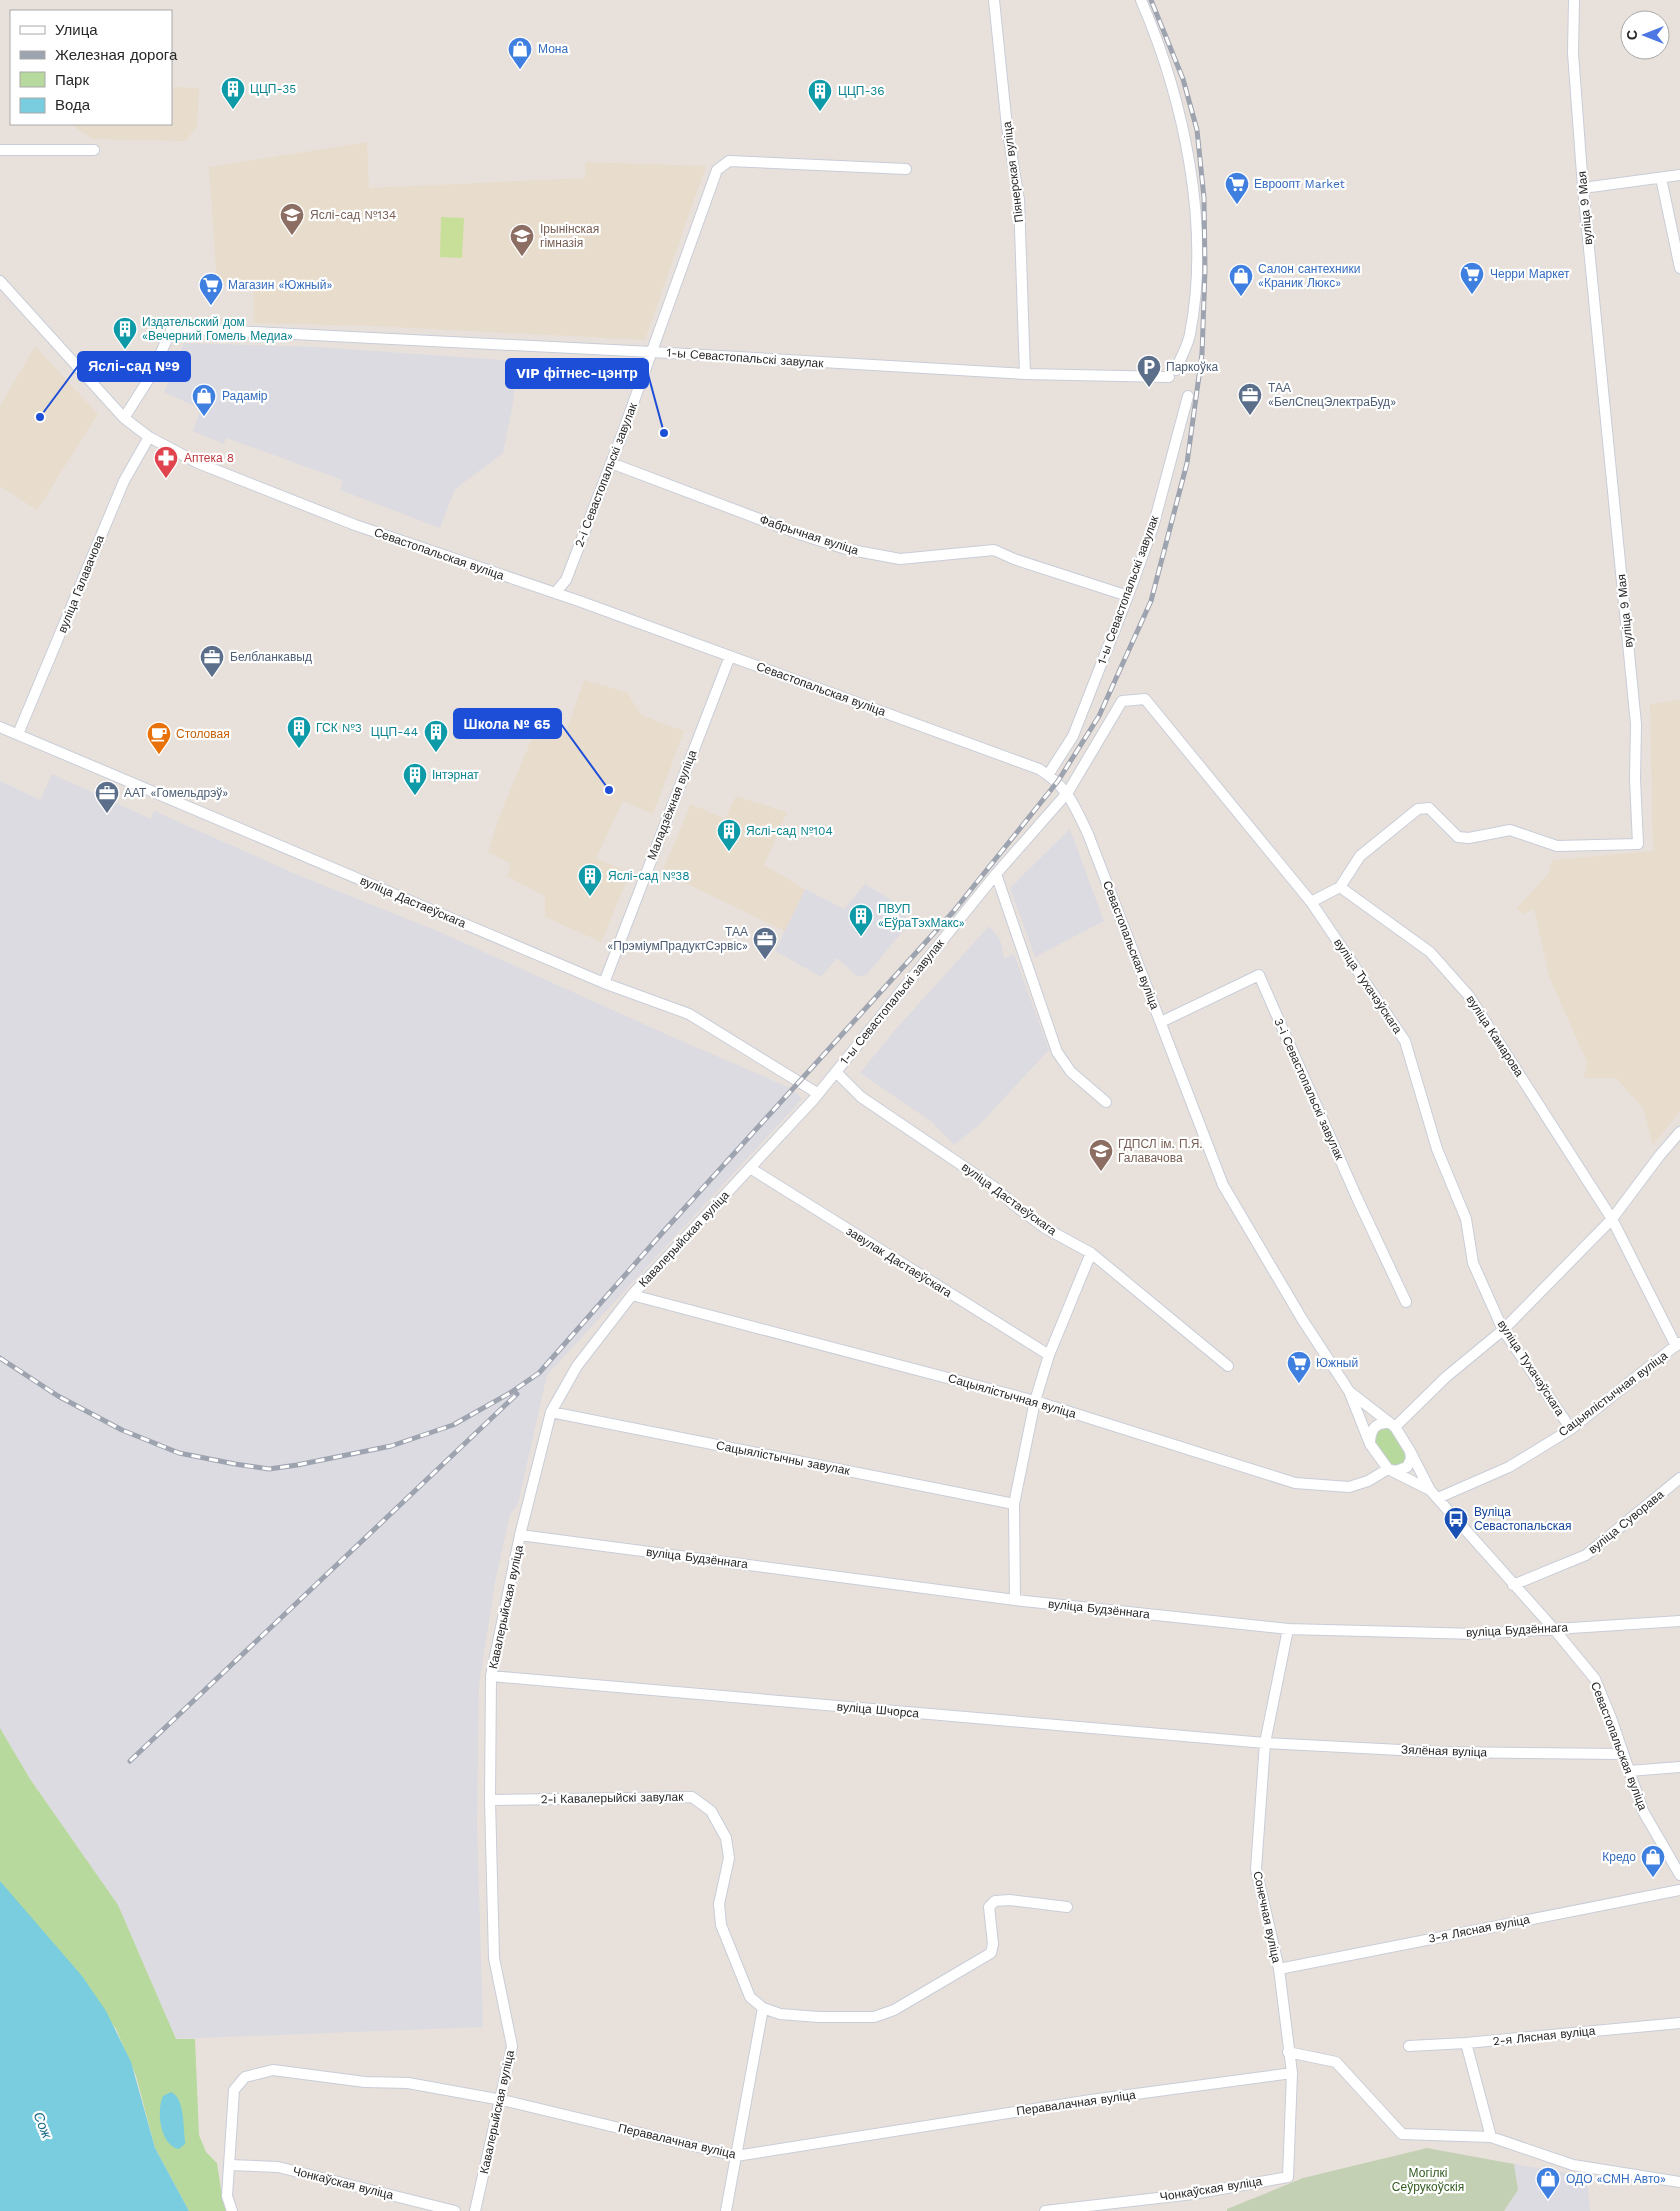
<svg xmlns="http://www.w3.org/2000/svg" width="1680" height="2211" font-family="'Work Sans',sans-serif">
	<rect width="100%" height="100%" fill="#e8e1db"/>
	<path fill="#dcdbe1" d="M 184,343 L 317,347 L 517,361 L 513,403 L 503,453 L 455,489 L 440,528 L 340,490 L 343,481 L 332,476 L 226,438 L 224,444 L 193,431 L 201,409 L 164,392 Z
		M 52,774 L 151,819 L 154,811 L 298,875 L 442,933 L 679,1040 L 793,1089 L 802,1099 L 547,1375 L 518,1504 L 510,1515 L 496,1577 L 479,1684 L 477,1823 L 483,2027 L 176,2039 L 118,1905 L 30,1779 L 0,1728 L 0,781 L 40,800 Z
		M 1070,829 L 1104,921 L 1035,957 L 1010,888 Z
		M 865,884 L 904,908 L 908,925 L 867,974 L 858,977 L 837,958 L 821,977 L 775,951 L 805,889 L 844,909 Z
		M 989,926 L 1000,939 L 1004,958 L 1014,954 L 1049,1050 L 979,1125 L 954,1145 L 932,1122 L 860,1073 L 895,1030 Z
		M 1514,2164 L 1581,2175 L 1588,2189 L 1590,2211 L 1504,2211 L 1518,2190 Z"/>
	<path fill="#e8dccc" d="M 171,87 L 199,88 L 197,126 L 186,141 L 93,139 L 70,124 L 171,124 Z
		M 367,142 L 369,188 L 585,178 L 586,162 L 706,166 L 645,340 L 372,326 L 254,323 L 253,285 L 217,285 L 209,167 Z
		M 35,346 L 98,414 L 37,510 L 0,486 L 0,406 Z
		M 584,680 L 627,692 L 641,715 L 684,731 L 653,814 L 623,801 L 596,858 L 630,873 L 601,942 L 545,917 L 545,896 L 508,877 L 510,863 L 488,852 L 499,817 L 538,724 L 566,732 Z
		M 1680,700 L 1680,1111 L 1653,1145 L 1643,1108 L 1616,1078 L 1584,1078 L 1587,1062 L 1550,979 L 1534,909 L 1523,914 L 1517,908 L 1549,873 L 1552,860 L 1653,851 L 1650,704 Z
		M 736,796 L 787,812 L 764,865 L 805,889 L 785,931 L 662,872 L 691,804 L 725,819 Z"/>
	<path fill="#b7d99d" d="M 1388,1427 L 1406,1448 L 1406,1461 L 1399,1466 L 1389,1465 L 1374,1443 L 1375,1431 Z
		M 0,1728 L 30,1779 L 118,1905 L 176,2039 L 195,2039 L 199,2135 L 206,2152 L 217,2163 L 221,2189 L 228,2211 L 189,2211 L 155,2148 L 136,2076 L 116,2029 L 0,1881 Z"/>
	<path fill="#c4d0b4" d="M 1427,2148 L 1514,2164 L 1518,2190 L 1504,2211 L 1227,2211 L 1227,2209 L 1303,2178 Z"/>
	<path fill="#c8df9a" d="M 441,217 L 464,218 L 462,258 L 440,257 Z"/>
	<path fill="#79cddf" d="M 0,1881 L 82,1976 L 106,2011 L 131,2062 L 155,2148 L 189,2211 L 0,2211 Z
		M 171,2092 C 185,2098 183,2127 185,2140 L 185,2144 L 179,2149 C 160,2145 156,2111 163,2096 Z"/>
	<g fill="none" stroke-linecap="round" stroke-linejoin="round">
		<defs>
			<path id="minor" d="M 994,0 L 1007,127 L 1019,200 L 1025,374
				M 1141,0 C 1184,100 1211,225 1190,334 C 1188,346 1180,358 1176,370
				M 0,150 L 94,150
				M 1661,178 L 1680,268
				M 1583,188 L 1680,175
				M 0,281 L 124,418 L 149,437 L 198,463 L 355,525 L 579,601 L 1039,769 C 1068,787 1074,805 1088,834 L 1223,1185 L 1302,1319 L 1349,1391 L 1370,1444 L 1388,1469 L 1430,1490
				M 124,418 L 150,377 L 172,328 L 652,352 L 1025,374 L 1169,377
				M 611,463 L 799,534 L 846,549 L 900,559 L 994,550 L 1014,559 L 1128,596
				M 555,593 L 566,580 L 620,440 L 717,170 L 729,161 L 906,169
				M 0,727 L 604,983 L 689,1014 L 817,1093
				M 18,734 L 124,481 L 149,437
				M 1048,775 L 1073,736 L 1128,596 L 1153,527 L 1188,396
				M 996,874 L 1057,1052 L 1071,1072 L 1106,1102
				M 1340,887 L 1430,952 L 1469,996 L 1612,1219 L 1676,1346
				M 1311,902 L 1340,887 L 1360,856 L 1418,809 L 1429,808 L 1458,837 L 1469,838 L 1510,830 L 1557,846 L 1638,844 L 1635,779 L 1636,724 L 1583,188 L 1573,53 L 1574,0
				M 604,983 L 730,656
				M 1161,1022 L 1259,975 L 1357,1198 L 1406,1302
				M 836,1072 L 861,1097 L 994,1187 L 1014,1205 L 1045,1228 L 1091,1253 L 1228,1366
				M 750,1168 L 1049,1355
				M 632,1295 L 1035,1401 L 1295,1483 L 1349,1487 L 1368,1481 L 1388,1469 L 1396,1471 L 1407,1467 L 1411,1459 L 1410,1451
				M 1350,1392 L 1395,1427 L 1410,1451 L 1430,1490 L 1553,1628 L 1595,1679 L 1611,1718 L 1643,1811 L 1680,1875
				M 551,1412 L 1014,1504
				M 1395,1427 L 1446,1377 L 1503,1330 L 1612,1219 L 1660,1155 L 1680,1132
				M 1370,1444 C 1370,1430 1375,1422 1389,1423
				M 1438,1498 L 1509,1467 L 1571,1429 L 1679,1343
				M 520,1535 L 1015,1600 L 1288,1629 L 1477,1634 L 1680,1621
				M 1513,1585 L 1586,1555 L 1680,1478
				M 1015,1600 L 1014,1504 L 1035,1401 L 1049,1355 L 1091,1253
				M 491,1676 L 1265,1743 L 1439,1752 L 1623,1754
				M 1629,1771 L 1680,1767
				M 490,1800 L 692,1797 L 711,1811 L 726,1838 L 729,1858 L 719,1904 L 721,1925 L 750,1997 L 763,2008 L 780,2014 L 819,2017 L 874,2017 L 894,2010 L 991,1953 L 993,1944 L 989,1907 L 995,1901 L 1010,1900 L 1067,1907
				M 1279,1969 L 1680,1890
				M 1466,2043 L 1491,2137
				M 1409,2046 L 1466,2043 L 1680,2023
				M 1288,2052 L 1336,2062 L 1402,2134 L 1491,2137 L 1573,2165 L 1680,2182
				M 229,2165 L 278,2167 L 455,2211
				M 232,2211 L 227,2196 L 234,2090 L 245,2077 L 273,2070 L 365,2082 L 408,2083 L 502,2100 L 736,2156 L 1091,2100 L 1292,2073
				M 475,2211 L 512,2046 L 494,1958 L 490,1800 L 491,1676 L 520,1535 L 551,1412 L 577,1366 L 632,1295 L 814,1099 L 996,874 L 1068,792 L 1122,701 L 1145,699 L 1311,902 L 1405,1041 L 1437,1149 L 1466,1219 L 1473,1263 L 1503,1330 L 1571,1429
				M 726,2211 L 763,2008
				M 1045,2211 L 1193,2194 L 1288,2177 L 1292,2073 L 1279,1969 L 1256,1869 L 1265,1743 L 1288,1629"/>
		</defs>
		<use href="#minor" stroke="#c9cdd8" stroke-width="12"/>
		<use href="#minor" stroke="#fff" stroke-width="10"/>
		<defs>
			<path id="rail" d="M 0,1358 L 58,1396 L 122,1430 L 179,1453 L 235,1464 L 269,1469 L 297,1465 L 391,1446 L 453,1425 L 510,1393 L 539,1373 L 663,1232 L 953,912 L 1058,781 L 1099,716 L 1151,601 L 1187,463 L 1202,354 L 1205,270 L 1204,198 L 1197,130 L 1183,79 L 1151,0
				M 130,1761 L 517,1394"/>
		</defs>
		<use href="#rail" stroke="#9ea3b0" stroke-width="5"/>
		<use href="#rail" stroke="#fff" stroke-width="3" stroke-dasharray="9" stroke-linecap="butt"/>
	</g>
	<defs>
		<symbol id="shop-pin" viewBox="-11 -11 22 30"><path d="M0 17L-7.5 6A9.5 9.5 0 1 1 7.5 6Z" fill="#3f7fe0" stroke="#fff"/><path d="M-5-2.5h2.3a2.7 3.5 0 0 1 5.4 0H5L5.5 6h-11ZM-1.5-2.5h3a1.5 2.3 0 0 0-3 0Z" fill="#fff"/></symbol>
		<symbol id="building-pin" viewBox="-11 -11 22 30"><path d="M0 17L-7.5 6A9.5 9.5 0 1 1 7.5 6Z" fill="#0f9aa8" stroke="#fff"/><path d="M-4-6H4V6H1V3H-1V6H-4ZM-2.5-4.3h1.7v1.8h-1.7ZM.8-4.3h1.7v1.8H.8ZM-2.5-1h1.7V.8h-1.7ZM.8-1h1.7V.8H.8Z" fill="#fff"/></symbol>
		<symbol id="supermarket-pin" viewBox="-11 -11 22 30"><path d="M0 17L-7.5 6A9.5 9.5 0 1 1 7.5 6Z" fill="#3f7fe0" stroke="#fff"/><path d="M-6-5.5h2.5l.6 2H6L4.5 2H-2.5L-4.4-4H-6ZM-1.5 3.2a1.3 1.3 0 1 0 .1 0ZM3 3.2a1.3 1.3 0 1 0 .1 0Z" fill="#fff"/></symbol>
		<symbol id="school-pin" viewBox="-11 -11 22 30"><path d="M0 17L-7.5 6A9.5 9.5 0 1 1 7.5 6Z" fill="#8d6e63" stroke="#fff"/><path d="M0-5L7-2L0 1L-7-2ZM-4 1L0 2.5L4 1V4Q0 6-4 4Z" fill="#fff"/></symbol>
		<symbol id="parking-pin" viewBox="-11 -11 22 30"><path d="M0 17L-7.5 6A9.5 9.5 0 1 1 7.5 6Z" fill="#5c6f8a" stroke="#fff"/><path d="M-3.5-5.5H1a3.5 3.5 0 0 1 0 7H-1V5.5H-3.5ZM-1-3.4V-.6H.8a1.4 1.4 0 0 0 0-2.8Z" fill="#fff"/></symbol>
		<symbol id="office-pin" viewBox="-11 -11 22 30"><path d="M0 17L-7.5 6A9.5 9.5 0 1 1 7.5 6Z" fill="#5c6f8a" stroke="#fff"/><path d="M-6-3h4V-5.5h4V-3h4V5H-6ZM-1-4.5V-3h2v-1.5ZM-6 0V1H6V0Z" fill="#fff"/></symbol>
		<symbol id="pharmacy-pin" viewBox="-11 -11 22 30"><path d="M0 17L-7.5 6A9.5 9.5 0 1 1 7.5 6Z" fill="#e0444e" stroke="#fff"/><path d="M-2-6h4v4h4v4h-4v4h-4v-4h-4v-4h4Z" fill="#fff"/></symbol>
		<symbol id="cafe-pin" viewBox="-11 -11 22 30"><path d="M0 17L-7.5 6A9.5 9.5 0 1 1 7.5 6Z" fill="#e8710a" stroke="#fff"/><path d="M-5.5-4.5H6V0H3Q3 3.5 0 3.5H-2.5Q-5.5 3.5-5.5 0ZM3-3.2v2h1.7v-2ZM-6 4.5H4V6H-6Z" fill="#fff"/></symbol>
		<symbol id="bus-pin" viewBox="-11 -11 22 30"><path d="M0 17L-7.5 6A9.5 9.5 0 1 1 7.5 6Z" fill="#1a4fb4" stroke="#fff"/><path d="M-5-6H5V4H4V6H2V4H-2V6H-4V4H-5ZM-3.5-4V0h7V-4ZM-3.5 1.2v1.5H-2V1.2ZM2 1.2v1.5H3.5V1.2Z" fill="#fff"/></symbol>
	</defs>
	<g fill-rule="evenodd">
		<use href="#shop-pin" x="506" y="35" width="28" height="38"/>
		<use href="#building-pin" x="219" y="75" width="28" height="38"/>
		<use href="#building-pin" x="806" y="77" width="28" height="38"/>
		<use href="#supermarket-pin" x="1223" y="170" width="28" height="38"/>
		<use href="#school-pin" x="278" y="201" width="28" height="38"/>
		<use href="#school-pin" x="508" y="222" width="28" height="38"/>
		<use href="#supermarket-pin" x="1458" y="260" width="28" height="38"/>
		<use href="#shop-pin" x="1227" y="262" width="28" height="38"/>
		<use href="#supermarket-pin" x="197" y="271" width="28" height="38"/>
		<use href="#building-pin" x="111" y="315" width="28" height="38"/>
		<use href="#parking-pin" x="1135" y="353" width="28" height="38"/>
		<use href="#office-pin" x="1236" y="381" width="28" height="38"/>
		<use href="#shop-pin" x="190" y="382" width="28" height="38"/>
		<use href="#pharmacy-pin" x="152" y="444" width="28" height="38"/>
		<use href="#office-pin" x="198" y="643" width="28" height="38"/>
		<use href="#building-pin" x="285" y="714" width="28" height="38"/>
		<use href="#building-pin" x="422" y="718" width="28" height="38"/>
		<use href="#cafe-pin" x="145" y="720" width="28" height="38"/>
		<use href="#building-pin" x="401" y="761" width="28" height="38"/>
		<use href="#office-pin" x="93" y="779" width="28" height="38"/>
		<use href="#building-pin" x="715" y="817" width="28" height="38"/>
		<use href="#building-pin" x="576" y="862" width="28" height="38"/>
		<use href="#building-pin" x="847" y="902" width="28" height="38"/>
		<use href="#office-pin" x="751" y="925" width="28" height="38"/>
		<use href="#school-pin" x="1087" y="1137" width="28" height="38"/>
		<use href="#supermarket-pin" x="1285" y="1349" width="28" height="38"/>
		<use href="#bus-pin" x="1442" y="1505" width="28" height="38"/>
		<use href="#shop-pin" x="1639" y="1843" width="28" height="38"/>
		<use href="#shop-pin" x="1534" y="2165" width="28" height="38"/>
	</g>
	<g text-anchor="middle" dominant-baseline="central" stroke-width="4.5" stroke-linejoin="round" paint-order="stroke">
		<g font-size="12" fill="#366cbe" stroke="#fff" text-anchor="start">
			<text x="538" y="49">Мона</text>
			<text x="1254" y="184">Евроопт Market</text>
			<text x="1258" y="269">Салон сантехники<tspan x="1258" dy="14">«Краник Люкс»</tspan></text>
			<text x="1490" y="274">Черри Маркет</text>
			<text x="228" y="285">Магазин «Южный»</text>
			<text x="222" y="396">Радамір</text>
			<text x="1316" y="1363">Южный</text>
			<text x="1636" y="1857" text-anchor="end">Кредо</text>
			<text x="1566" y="2179">ОДО «СМН Авто»</text>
		</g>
		<g font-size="12" fill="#0d838f" stroke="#fff" text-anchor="start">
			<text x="250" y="89">ЦЦП-35</text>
			<text x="838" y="91">ЦЦП-36</text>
			<text x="142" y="322">Издательский дом<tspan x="142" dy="14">«Вечерний Гомель Медиа»</tspan></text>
			<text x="316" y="728">ГСК №3</text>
			<text x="418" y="732" text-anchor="end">ЦЦП-44</text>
			<text x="432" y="775">Інтэрнат</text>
			<text x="746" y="831">Яслі-сад №104</text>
			<text x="608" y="876">Яслі-сад №38</text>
			<text x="878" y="909">ПВУП<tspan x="878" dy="14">«ЕўраТэхМакс»</tspan></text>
		</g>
		<g font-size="12" fill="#282828" stroke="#fff">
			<text transform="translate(1013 172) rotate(-97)">Піянерская вуліца</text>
			<text transform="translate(1585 208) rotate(-95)">вуліца 9 Мая</text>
			<text transform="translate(745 358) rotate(4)">1-ы Севастопальскі завулак</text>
			<text transform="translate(606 475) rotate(-69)">2-і Севастопальскі завулак</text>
			<text transform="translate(809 535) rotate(18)">Фабрычная вуліца</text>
			<text transform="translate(439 554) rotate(19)">Севастопальская вуліца</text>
			<text transform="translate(81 584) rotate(-68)">вуліца Галавачова</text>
			<text transform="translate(1128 590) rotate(-70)">1-ы Севастопальскі завулак</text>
			<text transform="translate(1625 611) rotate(-96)">вуліца 9 Мая</text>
			<text transform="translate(821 689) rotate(20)">Севастопальская вуліца</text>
			<text transform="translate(672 805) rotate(-69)">Маладзёжная вуліца</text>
			<text transform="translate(413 902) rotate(23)">вуліца Дастаеўскага</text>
			<text transform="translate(1131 945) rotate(69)">Севастопальская вуліца</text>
			<text transform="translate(1368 986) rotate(56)">вуліца Тухачэўскага</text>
			<text transform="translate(892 1002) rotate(-51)">1-ы Севастопальскі завулак</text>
			<text transform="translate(1495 1036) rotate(57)">вуліца Камарова</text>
			<text transform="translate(1309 1089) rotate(66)">3-і Севастопальскі завулак</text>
			<text transform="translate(1009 1199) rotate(36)">вуліца Дастаеўскага</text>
			<text transform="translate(684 1239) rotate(-47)">Кавалерыйская вуліца</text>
			<text transform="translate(899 1262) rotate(32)">завулак Дастаеўскага</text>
			<text transform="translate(1531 1368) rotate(57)">вуліца Тухачэўскага</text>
			<text transform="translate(1613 1394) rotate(-37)">Сацыялістычная вуліца</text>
			<text transform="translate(1012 1396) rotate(16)">Сацыялістычная вуліца</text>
			<text transform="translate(783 1458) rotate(11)">Сацыялістычны завулак</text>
			<text transform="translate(1626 1522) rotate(-39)">вуліца Суворава</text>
			<text transform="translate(697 1558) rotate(7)">вуліца Будзённага</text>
			<text transform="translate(506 1607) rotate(-78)">Кавалерыйская вуліца</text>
			<text transform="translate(1099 1609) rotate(6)">вуліца Будзённага</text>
			<text transform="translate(1517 1630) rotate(-3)">вуліца Будзённага</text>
			<text transform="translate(878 1710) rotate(5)">вуліца Шчорса</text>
			<text transform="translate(1619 1746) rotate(69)">Севастопальская вуліца</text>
			<text transform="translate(1444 1751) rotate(2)">Зялёная вуліца</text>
			<text transform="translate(612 1798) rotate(-1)">2-і Кавалерыйскі завулак</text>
			<text transform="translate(1267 1917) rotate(78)">Сонечная вуліца</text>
			<text transform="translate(1479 1929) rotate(-11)">3-я Лясная вуліца</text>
			<text transform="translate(1544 2036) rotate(-6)">2-я Лясная вуліца</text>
			<text transform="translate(1076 2103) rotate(-8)">Перавалачная вуліца</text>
			<text transform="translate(497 2112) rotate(-78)">Кавалерыйская вуліца</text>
			<text transform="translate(677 2141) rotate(13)">Перавалачная вуліца</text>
			<text transform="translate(343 2183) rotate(14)">Чонкаўская вуліца</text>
			<text transform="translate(1211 2189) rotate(-9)">Чонкаўская вуліца</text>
		</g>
		<g font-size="12" fill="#785e54" stroke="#fff" text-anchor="start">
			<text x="310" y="215">Яслі-сад №134</text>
			<text x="540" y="229">Ірынінская<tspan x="540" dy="14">гімназія</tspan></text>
			<text x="1118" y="1144">ГДПСЛ ім. П.Я.<tspan x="1118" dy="14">Галавачова</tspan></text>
		</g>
		<g font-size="12" fill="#4e5e75" stroke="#fff" text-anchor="start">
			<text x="1166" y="367">Паркоўка</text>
			<text x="1268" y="388">ТАА<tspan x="1268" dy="14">«БелСпецЭлектраБуд»</tspan></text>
			<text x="230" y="657">Белбланкавыд</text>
			<text x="124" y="793">ААТ «Гомельдрэў»</text>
			<text x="748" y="932" text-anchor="end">ТАА<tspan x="748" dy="14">«ПрэміумПрадуктСэрвіс»</tspan></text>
		</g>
		<g font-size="12" fill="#be3a42" stroke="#fff" text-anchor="start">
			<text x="184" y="458">Аптека 8</text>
		</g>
		<g font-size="12" fill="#c56008" stroke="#fff" text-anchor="start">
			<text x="176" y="734">Столовая</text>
		</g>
		<g font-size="12" fill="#164399" stroke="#fff" text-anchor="start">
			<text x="1474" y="1512">Вуліца<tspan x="1474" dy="14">Севастопальская</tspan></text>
		</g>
		<g font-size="12" fill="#335b21" stroke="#fff">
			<text x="1428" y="2173">Могілкі<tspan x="1428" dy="14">Сеўрукоўскія</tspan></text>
		</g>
		<g font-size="14" font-style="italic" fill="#1d6c87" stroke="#fff">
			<text transform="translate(43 2125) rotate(68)">Сож</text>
		</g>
	</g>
	<path fill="none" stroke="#1d4ed8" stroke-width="2" d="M40 417L78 366M664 433L648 374M609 790L561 724"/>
	<g fill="#1d4ed8" stroke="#fff" stroke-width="2">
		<circle cx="40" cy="417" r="5"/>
		<circle cx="664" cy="433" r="5"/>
		<circle cx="609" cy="790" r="5"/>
	</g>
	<g fill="#1d4ed8" stroke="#1d4ed8" stroke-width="2">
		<rect x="78" y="352" width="112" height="29" rx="5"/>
		<rect x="506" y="359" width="142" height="29" rx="5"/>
		<rect x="454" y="709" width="107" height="29" rx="5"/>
	</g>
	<g font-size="14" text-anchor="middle" font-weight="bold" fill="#fff">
		<text x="134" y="371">Яслі-сад №9</text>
		<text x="577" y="378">VIP фітнес-цэнтр</text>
		<text x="507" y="729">Школа № 65</text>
	</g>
	<rect x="10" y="10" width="162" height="115" fill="#ffffff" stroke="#a9a9a9"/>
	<rect x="20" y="26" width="25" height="8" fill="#ffffff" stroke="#a9a9a9"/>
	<text x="55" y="35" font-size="15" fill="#282828">Улица</text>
	<rect x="20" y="51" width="25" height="8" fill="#9ea3b0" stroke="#a9a9a9"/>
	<text x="55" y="60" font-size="15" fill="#282828">Железная дорога</text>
	<rect x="20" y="72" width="25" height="15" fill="#b7d99d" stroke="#a9a9a9"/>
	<text x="55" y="85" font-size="15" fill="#282828">Парк</text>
	<rect x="20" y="98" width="25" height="15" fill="#79cddf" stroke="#a9a9a9"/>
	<text x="55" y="110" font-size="15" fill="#282828">Вода</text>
	<g transform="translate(1645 35) rotate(270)"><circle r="24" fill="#ffffff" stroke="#a9a9a9"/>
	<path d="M0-4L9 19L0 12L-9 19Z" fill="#4d77e3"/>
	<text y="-8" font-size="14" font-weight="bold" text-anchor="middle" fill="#282828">С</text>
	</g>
</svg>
